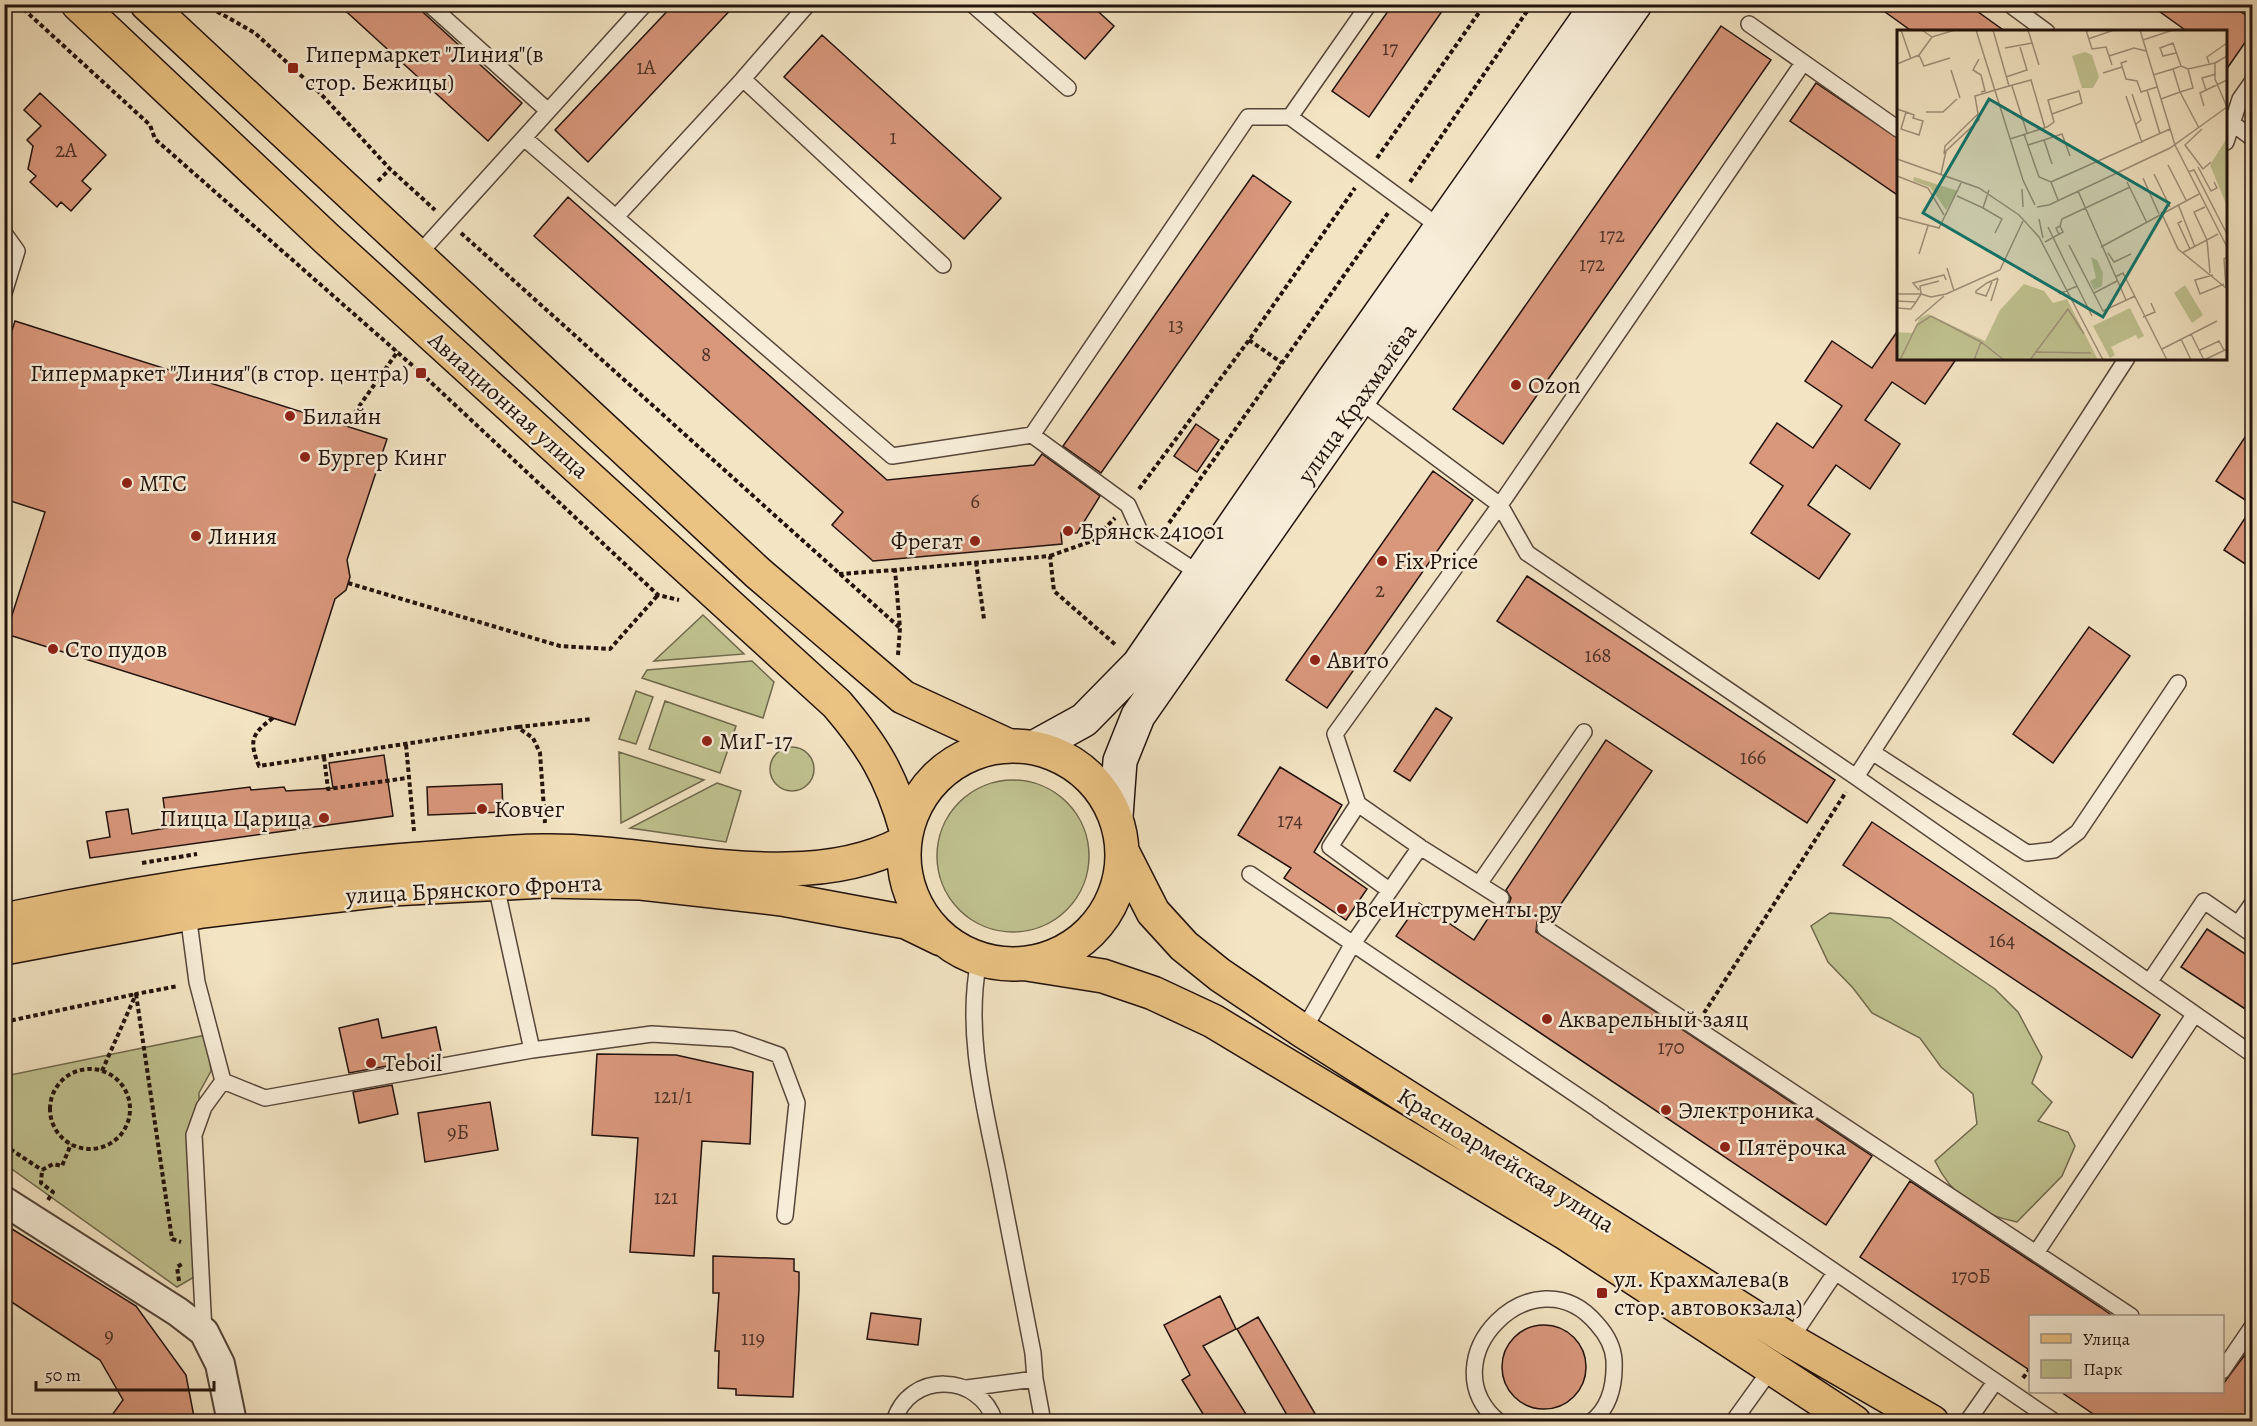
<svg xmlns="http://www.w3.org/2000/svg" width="2257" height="1426" font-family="Alegreya,serif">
	<rect width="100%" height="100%" fill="#f3e4c3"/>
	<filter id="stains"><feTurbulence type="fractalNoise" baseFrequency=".00333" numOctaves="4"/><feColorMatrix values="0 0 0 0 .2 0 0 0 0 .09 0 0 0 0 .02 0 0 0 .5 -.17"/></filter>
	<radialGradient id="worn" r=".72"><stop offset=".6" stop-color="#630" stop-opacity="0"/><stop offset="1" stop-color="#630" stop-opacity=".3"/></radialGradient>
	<path fill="#c0c290" stroke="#706a4e" stroke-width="1.5" d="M 703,615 L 744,654 L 654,661 Z
		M 752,661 L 774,682 L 763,718 L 642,678 L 647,670 Z
		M 636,691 L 653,697 L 636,744 L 619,739 Z
		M 665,701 L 736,726 L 720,773 L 649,749 Z
		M770 769a22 22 0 1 1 44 0a22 22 0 1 1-44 0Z
		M 619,752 L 704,780 L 621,823 Z
		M937 856a76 76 0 1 1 152 0a76 76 0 1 1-152 0Z
		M 717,783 L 741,791 L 726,842 L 630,828 Z
		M 1830,913 L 1890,918 L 1995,989 L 2018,1012 L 2042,1057 L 2032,1083 L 2052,1102 L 2038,1121 L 2068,1132 L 2075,1146 L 2062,1176 L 2017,1222 C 1980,1215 1951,1195 1935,1161 L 1977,1124 L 1973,1094 L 1941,1067 L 1920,1038 L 1872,1013 L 1853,988 L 1828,962 L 1811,926 Z
		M 206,1035 L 211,1071 L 199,1093 L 201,1273 L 177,1287 L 13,1170 L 5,1167 L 5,1076 Z"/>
	<path fill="#d9977c" stroke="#21120c" stroke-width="1.5" d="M 338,4 L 414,4 L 522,103 L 488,141 Z
		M 674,4 L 736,4 L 588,162 L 555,130 Z
		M 1023,4 L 1090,4 L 1114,26 L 1085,59 Z
		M 1393,4 L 1447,4 L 1369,117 L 1332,91 Z
		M 1874,4 L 1967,4 L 2006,32 L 1913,32 Z
		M 2149,4 L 2229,4 L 2253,20 L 2253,31 L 2226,70 L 2226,32 L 2188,32 Z
		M 1721,26 L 1771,60 L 1503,444 L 1453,409 Z
		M 822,35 L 1001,198 L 964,239 L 784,77 Z
		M 1816,83 L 1899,139 L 1899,196 L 1790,121 Z
		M 40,93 L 106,155 L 82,181 L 91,189 L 71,211 L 61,202 L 57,207 L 30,182 L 36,176 L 28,169 L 33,146 L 27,140 L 41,126 L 24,110 Z
		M 1253,175 L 1291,202 L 1101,473 L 1063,446 Z
		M 568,197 L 887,480 L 1034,465 L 1042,454 L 1100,496 L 1077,533 L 1061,533 L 1062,544 L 873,561 L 832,525 L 843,512 L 534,236 Z
		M 15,321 L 387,439 L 347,560 L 350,577 L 346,590 L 335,599 L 295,725 L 6,634 L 45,512 L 4,499 L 4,355 Z
		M 1899,329 L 1899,358 L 1957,358 L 1925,404 L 1892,382 L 1865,420 L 1900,444 L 1870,489 L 1836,465 L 1808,505 L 1850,534 L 1819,579 L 1751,533 L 1783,486 L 1750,463 L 1777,423 L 1813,448 L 1842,406 L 1805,381 L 1832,341 L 1872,368 Z
		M 1196,424 L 1219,440 L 1197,472 L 1174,456 Z
		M 2253,425 L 2253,505 L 2216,481 Z
		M 1433,471 L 1473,500 L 1327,708 L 1286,680 Z
		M 2253,506 L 2253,569 L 2224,550 Z
		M 1527,576 L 1835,780 L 1807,823 L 1497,621 Z
		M 2089,627 L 2130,656 L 2053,763 L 2013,734 Z
		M 1436,708 L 1452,718 L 1410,781 L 1394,771 Z
		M 1606,740 L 1652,771 L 1550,920 L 1545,918 L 1537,922 L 1536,932 L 1872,1156 L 1826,1225 L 1396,936 L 1419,903 L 1474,940 L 1496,906 L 1501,908 L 1509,904 L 1511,898 L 1506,890 Z
		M 384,755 L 393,816 L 90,858 L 87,841 L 110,837 L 106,812 L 128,809 L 132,834 L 167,828 L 163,798 L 250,787 L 251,790 L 284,787 L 286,791 L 333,788 L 329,763 Z
		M 1280,767 L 1342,805 L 1314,852 L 1367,889 L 1346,920 L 1284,878 L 1291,868 L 1238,835 Z
		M 502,784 L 503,812 L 428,815 L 427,787 Z
		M 1872,822 L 2160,1015 L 2132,1058 L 1843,865 Z
		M 2207,929 L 2253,959 L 2253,1014 L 2181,967 Z
		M 378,1019 L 382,1038 L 436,1027 L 442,1056 L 349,1073 L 339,1028 Z
		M 597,1054 L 676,1055 L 753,1072 L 750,1144 L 702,1141 L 694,1256 L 630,1252 L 638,1138 L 592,1135 Z
		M 392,1085 L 398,1114 L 359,1123 L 353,1092 Z
		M 490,1102 L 498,1150 L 425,1162 L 418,1113 Z
		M 1910,1181 L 2100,1307 L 2114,1317 L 2031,1317 L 2031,1371 L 1860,1257 Z
		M 4,1224 L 136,1306 L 186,1375 L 195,1422 L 107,1422 L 123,1400 L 100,1360 L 4,1297 Z
		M 713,1256 L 794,1259 L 794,1271 L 799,1272 L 799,1289 L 793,1397 L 736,1395 L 736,1389 L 718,1388 L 719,1351 L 715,1351 L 719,1293 L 713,1293 Z
		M 1220,1296 L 1236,1329 L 1203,1346 L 1251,1422 L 1208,1422 L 1182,1380 L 1190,1375 L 1164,1325 Z
		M 871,1313 L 921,1319 L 918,1345 L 867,1339 Z
		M 1258,1317 L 1320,1422 L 1291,1422 L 1237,1329 Z
		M1502 1367a42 42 0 1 1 84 0a42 42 0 1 1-84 0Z
		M 2253,1344 L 2253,1422 L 2105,1422 L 2061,1392 L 2223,1392 L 2223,1384 Z"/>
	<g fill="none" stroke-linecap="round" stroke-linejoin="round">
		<defs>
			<path id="service" d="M 429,4 L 547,110
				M 972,4 L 1068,88
				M 2009,4 L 2047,32
				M 2249,4 L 2252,7
				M 1749,24 L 1898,129
				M 743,79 L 808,4
				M 1290,117 L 1441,228
				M 2232,123 L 2252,138
				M 524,138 L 892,456 L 1032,435
				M 2226,142 L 2240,99 L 2252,82
				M 616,217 L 743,79 L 943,265
				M 4,233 L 17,251 L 4,293
				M 417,256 L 645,4
				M 1356,398 L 1500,505 L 1527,553 L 1856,777 L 2252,1054
				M 1200,574 L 1142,536 L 1128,505 L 1032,435 L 1248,117 L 1290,117 L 1369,4
				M 1872,752 L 2027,853 L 2054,850 L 2078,832 L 2178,683
				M 1856,777 L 2127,358
				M 1358,804 L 1335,734 L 1500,505 L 1803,63
				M 1420,847 L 1501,898
				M 1250,874 L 1603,1113
				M 1479,884 L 1584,732
				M 188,914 L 197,982 L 223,1081
				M 2238,924 L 2252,904
				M 1545,928 L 2131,1316
				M 979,960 C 965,1030 983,1100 997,1168 C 1009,1230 1021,1291 1033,1353 L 1035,1379 L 1043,1422
				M 2150,981 L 2204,901 L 2252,934
				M 1303,1031 L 1352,945 L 1420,847 L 1358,804 L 1330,847 L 1389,890
				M 532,1050 L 652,1034 L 733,1039 L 779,1055 L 797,1103 L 785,1216
				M 223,1081 L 265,1098 L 532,1050 L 495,881
				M 1598,1110 L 2055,1422
				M 2036,1253 L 2194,1015
				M 204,1332 L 194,1135 L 204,1107 L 223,1081
				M 1788,1343 L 1835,1273
				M 2222,1371 L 2252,1327
				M 967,1388 L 1035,1379
				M 894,1422 C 908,1371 980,1372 995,1422
				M 1499,1422 C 1425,1360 1535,1249 1597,1324 C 1606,1334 1613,1346 1614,1360 C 1615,1383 1611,1407 1591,1422
				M 1733,1422 L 1774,1365
				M 1967,1422 L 1995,1382"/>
			<path id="minor" d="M 4,1201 L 178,1312 L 204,1332 L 220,1364 L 232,1422"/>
			<path id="secondary" d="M 1035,747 L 1084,720 L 1139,664 L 1333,381 L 1598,4
				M 1116,816 L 1120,761 L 1138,716 L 1635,4"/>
			<path id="primary" d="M 78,4 L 325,237 L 837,704 C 873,746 891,776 906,829
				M 147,4 L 758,573 L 903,697 L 1007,745
				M904 855a109 109 0 1 1 218 0a109 109 0 1 1-218 0Z
				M 1123,853 L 1153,912 L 1184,946 L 1220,975 L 1303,1031 L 1790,1340 L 1932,1422
				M 4,920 C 151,889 298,867 447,857 C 479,855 511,851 543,851 C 655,849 801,898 903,843
				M 4,948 L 202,911 L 392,889 L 544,881 L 641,883 L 782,899 L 906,922 L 941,939
				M 1027,964 L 1103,976 L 1153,993 L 1213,1021 L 1564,1232 L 1854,1422"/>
		</defs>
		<use href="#service" stroke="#56463a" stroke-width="18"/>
		<use href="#minor" stroke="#56463a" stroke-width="32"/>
		<use href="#secondary" stroke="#21120c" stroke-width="36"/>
		<use href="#primary" stroke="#21120c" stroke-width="36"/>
		<path stroke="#21120c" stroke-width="4" stroke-dasharray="4.5 3" stroke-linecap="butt" d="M 18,4 L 150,125 L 155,139 L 421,373 L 658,595 L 679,600
			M 204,4 L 255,33 L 320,93 L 390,169 L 435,210
			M 1377,158 L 1485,4
			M 378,181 L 390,169
			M 1410,182 L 1532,4
			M 461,233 L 900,628
			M 1249,340 L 1282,363
			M 346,425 L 398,351
			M 1139,489 L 1249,340 L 1355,188
			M 1169,523 L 1388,213
			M 1050,556 L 1092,541 L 1115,518
			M 976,562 L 984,619
			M 839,574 L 895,570
			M 348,583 L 560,646 L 610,649 L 658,595
			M 898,655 L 900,628 L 895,570 L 1050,556 L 1054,591 L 1117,646
			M 273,718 C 251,734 249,741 259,766 L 517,727 L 533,738 L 540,753 L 545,823
			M 518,727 L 591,719
			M 406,745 L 414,831
			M 324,757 L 328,789 L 407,778
			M 142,863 L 197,854
			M 1704,1013 L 1846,792
			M 4,1022 L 136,994 L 172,1239 L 181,1242
			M50 1109a40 40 0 1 1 80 0a40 40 0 1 1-80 0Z
			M 102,1071 L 136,994 L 178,986
			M 4,1145 L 42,1170
			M 48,1200 L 53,1192 L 41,1183 L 42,1170 L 53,1164 L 62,1166 L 71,1144
			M 179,1281 L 177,1267 L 182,1264
			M 2023,1378 L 2029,1370"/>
		<use href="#service" stroke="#f7edd8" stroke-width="15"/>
		<use href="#minor" stroke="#f7edd8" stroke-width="28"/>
		<use href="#secondary" stroke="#f7edd8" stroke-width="33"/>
		<use href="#primary" stroke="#eac282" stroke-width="33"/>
	</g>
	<g fill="#8f2418" stroke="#f7edd8" stroke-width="2">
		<rect x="287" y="62" width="12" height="12" rx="3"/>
		<rect x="415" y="367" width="12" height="12" rx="3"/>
		<circle cx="1516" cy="385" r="6"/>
		<circle cx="290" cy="416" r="6"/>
		<circle cx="305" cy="457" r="6"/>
		<circle cx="127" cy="483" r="6"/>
		<circle cx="1068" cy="531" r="6"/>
		<circle cx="196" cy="536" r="6"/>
		<circle cx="975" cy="541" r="6"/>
		<circle cx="1382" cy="561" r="6"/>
		<circle cx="53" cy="649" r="6"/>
		<circle cx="1315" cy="660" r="6"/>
		<circle cx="707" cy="741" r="6"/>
		<circle cx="482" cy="809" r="6"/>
		<circle cx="324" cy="818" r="6"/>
		<circle cx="1342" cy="909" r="6"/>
		<circle cx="1547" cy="1019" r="6"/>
		<circle cx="371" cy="1063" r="6"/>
		<circle cx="1666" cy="1110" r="6"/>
		<circle cx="1725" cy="1147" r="6"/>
		<rect x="1596" y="1287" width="12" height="12" rx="3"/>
	</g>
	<g text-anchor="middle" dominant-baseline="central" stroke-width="5" stroke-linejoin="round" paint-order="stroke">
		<g font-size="21" fill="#4f3328">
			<text x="1390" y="48">17</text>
			<text x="646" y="67">1А</text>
			<text x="893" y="137">1</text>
			<text x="66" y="150">2А</text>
			<text x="1612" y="235">172</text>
			<text x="1592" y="264">172</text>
			<text x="1176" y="325">13</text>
			<text x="706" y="354">8</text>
			<text x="975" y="501">6</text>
			<text x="1380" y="590">2</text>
			<text x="1598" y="655">168</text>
			<text x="1753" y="757">166</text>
			<text x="1290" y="820">174</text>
			<text x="2002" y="940">164</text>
			<text x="1671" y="1047">170</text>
			<text x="673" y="1096">121/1</text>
			<text x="458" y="1132">9Б</text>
			<text x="666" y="1197">121</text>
			<text x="1971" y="1276">170Б</text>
			<text x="109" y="1335">9</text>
			<text x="753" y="1338">119</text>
		</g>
		<g font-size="24" fill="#21120c" stroke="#f7edd8" text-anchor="start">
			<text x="305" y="54">Гипермаркет "Линия"(в<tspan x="305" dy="28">стор. Бежицы)</tspan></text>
			<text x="409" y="373" text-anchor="end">Гипермаркет "Линия"(в стор. центра)</text>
			<text x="1528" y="385">Ozon</text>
			<text x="302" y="416">Билайн</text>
			<text x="317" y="457">Бургер Кинг</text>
			<text x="139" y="483">МТС</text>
			<text x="1080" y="531">Брянск 241001</text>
			<text x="208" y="536">Линия</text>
			<text x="963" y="541" text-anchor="end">Фрегат</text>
			<text x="1394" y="561">Fix Price</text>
			<text x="65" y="649">Сто пудов</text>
			<text x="1327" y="660">Авито</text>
			<text x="719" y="741">МиГ-17</text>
			<text x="494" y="809">Ковчег</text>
			<text x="312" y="818" text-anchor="end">Пицца Царица</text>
			<text x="1354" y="909">ВсеИнструменты.ру</text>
			<text x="1559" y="1019">Акварельный заяц</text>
			<text x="383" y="1063">Teboil</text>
			<text x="1678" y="1110">Электроника</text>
			<text x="1737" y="1147">Пятёрочка</text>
			<text x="1614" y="1279">ул. Крахмалева(в<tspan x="1614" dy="28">стор. автовокзала)</tspan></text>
		</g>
		<g font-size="24" fill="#21120c" stroke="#f7edd8">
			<text transform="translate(1357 403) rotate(-55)">улица Крахмалёва</text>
			<text transform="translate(509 405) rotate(42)">Авиационная улица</text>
			<text transform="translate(474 889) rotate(-3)">улица Брянского Фронта</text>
			<text transform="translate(1506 1160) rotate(32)">Красноармейская улица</text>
		</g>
	</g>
	<g transform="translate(1897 30)">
		<rect width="330" height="330" fill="#f3e4c3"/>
		<path d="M 188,22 L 195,25 L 202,47 L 196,58 L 185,58 L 175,26 ZM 330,108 L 330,176 L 313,135 ZM 17,147 L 61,161 L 49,180 L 33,157 L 16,151 ZM 194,227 L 200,230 L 206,243 L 205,256 L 197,260 L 193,251 L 199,248 ZM 127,254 L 147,261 L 156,273 L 170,269 L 201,330 L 0,330 L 0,302 L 15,303 L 23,288 L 31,284 L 88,311 L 103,280 ZM 288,255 L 306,285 L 295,293 L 277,263 ZM 233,278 L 247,306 L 241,309 L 239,305 L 214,317 L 218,325 L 213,328 L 196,296 Z" fill="#c0c290"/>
		<path fill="none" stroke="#9f907a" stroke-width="1.5" d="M 4,0 L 14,29M 25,0 L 35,7 L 58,0M 79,0 L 126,150 L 138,175M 131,0 L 142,35M 189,0 L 195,19 L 209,17 L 215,35M 243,0 L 278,115M 191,9 L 217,0M 246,10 L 276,0M 108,18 L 135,13M 22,25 L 35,7M 212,26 L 237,18 L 249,21M 330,26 L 318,33 L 318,49 L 330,77M 82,29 L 76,40 L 84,45 L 88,61 L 84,62M 230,31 L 224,33 L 229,49 L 240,51 L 244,62 L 260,57M 312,33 L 310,27 L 330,13M 0,34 L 22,25 L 27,36 L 53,28M 284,36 L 291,39 L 318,33M 276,39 L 284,36 L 276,13 L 263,18 L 266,26 L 279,23M 291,39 L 296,58 L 283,62 L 302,98M 54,40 L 63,68M 206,43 L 225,37M 256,45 L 276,39 L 283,62 L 264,69M 109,47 L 130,40 L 123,17M 112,56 L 134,50 L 148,98M 115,56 L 130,103M 250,60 L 263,104M 309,60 L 305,48 L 319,44M 235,64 L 244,90 L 239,94M 229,66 L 245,113M 307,76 L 303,63 L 330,50M 0,79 L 9,82 L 17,85 L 16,88 L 26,91 L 22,105 L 4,99 L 9,82M 29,82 L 46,82 L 60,69M 81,84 L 78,66 L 112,56 L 96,0M 305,99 L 288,115 L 306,139 L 314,132M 127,104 L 142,147 L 154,152M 113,109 L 150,97 L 157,92 L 151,70 L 182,61 L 185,73 L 155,84M 147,110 L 165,104 L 173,126M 131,115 L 147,110 L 155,134M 278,115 L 330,217M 0,129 L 82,158 L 122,185 L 142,207 L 206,330M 271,135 L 289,170M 301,137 L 314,161 L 320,158 L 317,152M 291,142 L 297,140 L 330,204M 44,144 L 49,121 L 82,90 L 81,84 L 48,116 L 47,124M 257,144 L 273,177M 0,146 L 31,158 L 47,185M 246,148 L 262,184M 230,152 L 250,193M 125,159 L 126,177M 181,161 L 229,270M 60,166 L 86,178 L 92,160M 161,170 L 154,152 L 273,99M 281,174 L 298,217M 140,177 L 152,175 L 273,118 L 330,77M 308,177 L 297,182 L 310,210 L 321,204M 86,178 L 105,189 L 98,203M 264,182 L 281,219 L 329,258M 0,187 L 42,198 L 65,151M 142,189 L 146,208M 285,191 L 281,193 L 293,219M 163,196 L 165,189 L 233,157M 151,197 L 168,232M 148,212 L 166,202 L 163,196 L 159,198 L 162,204M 172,215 L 206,281 L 238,266M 204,217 L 302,164M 211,223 L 217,232 L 234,224M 285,223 L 310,210 L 313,243M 22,224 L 31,196M 168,232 L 195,286M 50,238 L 57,261M 316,245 L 298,250 L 303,264 L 327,254M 218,247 L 226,243 L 270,330M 95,252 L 89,266 L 79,263 L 79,261 L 90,253 L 101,248M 329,257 L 327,229 L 330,227M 22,260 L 16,253 L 47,245 L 49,250M 197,263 L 220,251M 0,264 L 24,264 L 23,256 L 42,251M 162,264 L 180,256M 0,271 L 19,272 L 24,264 L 34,267 L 49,264 L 103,240 L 126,191M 94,271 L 101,249M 0,278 L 14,279 L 19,272M 246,287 L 258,282 L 254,273M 18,291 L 47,266M 294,304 L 307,330M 284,309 L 294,330M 265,319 L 320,291M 303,320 L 322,311 L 327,320M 138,322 L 194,323M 3,330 L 20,295 L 34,286 L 84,312 L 107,330M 77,330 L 84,312M 133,330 L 171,279 L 187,304M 307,330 L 330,319"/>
		<path fill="#0f766e" fill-opacity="0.15" stroke="#0f766e" stroke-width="3" d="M 92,69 L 272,173 L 206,287 L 26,183 Z"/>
		<rect width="330" height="330" fill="none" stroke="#21120c" stroke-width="3"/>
	</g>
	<rect width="2257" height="1426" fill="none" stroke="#f3e4c3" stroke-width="24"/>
	<rect x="6" y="6" width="2245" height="1414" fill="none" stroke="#21120c" stroke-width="3"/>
	<rect x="12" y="12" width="2233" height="1402" fill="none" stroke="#21120c" stroke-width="1.5"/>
	<rect x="2029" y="1315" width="195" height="78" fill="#f7edd8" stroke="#a19586" stroke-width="1.5"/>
	<rect x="2041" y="1334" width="30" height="9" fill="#eac282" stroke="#a19586" stroke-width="1.5"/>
	<text x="2083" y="1345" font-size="18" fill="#21120c">Улица</text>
	<rect x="2041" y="1360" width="30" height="18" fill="#c0c290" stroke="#a19586" stroke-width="1.5"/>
	<text x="2083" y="1375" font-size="18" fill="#21120c">Парк</text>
	<path d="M36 1381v9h178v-9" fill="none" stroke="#21120c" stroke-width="3"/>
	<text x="45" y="1381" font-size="18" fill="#21120c" stroke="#f7edd8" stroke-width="4.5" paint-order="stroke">50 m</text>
	<rect width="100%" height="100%" filter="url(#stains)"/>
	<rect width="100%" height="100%" fill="url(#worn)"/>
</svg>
